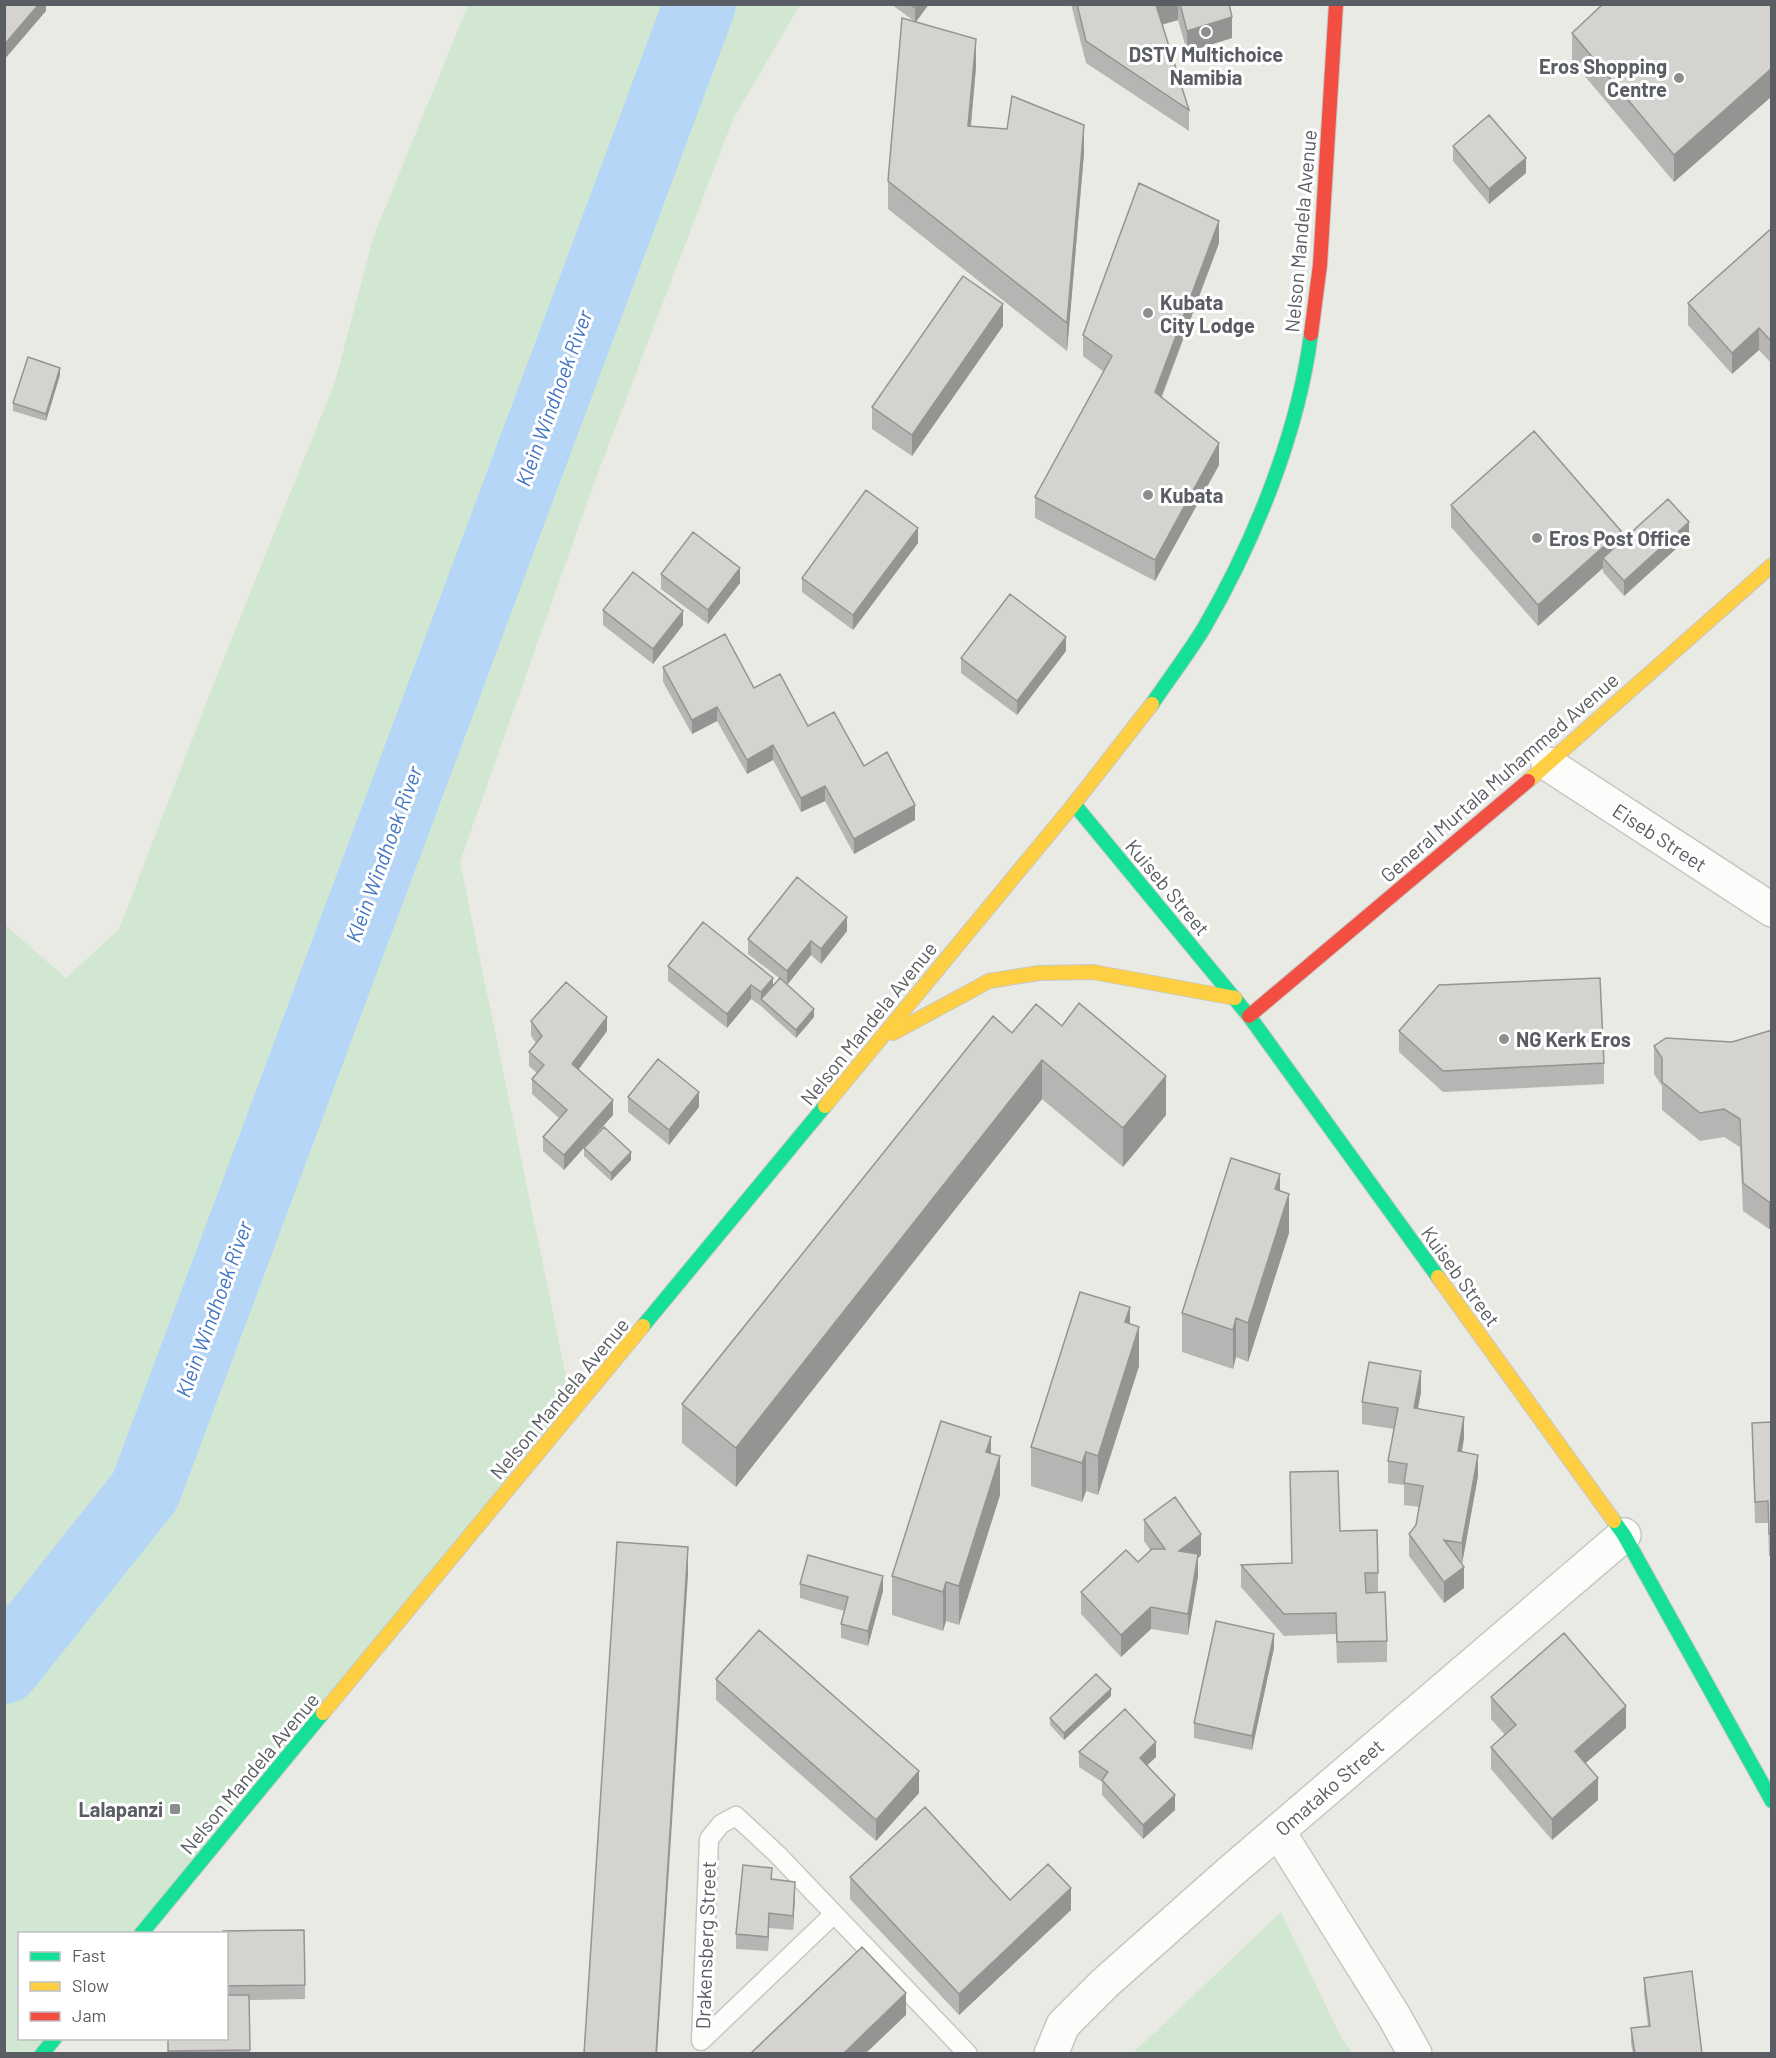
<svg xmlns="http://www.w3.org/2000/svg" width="1776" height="2058" font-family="Barlow,sans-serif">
	<rect width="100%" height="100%" fill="#eaeae5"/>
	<path fill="#d2e7d1" d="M 468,5 L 800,5 L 733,119 L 593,486 L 460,862 L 572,1405 L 141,1933 L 20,1934 L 20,2038 L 55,2039 L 42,2054 L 4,2053 L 4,924 L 66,978 L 119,929 L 217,675 L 335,382 L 373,238 Z
		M 1281,1912 L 1342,2039 L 1353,2053 L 1133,2053 Z"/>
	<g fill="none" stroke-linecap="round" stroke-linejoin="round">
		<path stroke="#b6d6f7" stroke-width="72" d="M 4,1668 L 145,1491 L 700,4"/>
		<defs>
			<path id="lane" d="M 834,1914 L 701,2041 L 709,1839 L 721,1824 L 736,1816 L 777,1854 L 968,2054"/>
			<path id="street" d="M 1548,764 L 1772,910
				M 1278,1831 L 1394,2016 L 1415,2054
				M 1051,2054 L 1063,2025 L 1105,1983 L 1229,1873 L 1624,1535"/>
			<path id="fast" d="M 1152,704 C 1169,679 1188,654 1204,628 C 1254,542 1298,434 1311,334
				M 1074,804 L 1249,1016 L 1438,1277
				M 643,1326 L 825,1106
				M 1614,1521 L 1624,1535 L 1772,1801
				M 141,1934 L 323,1713
				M 42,2054 L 55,2038"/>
			<path id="slow" d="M 1528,781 L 1772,565
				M 893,1033 L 989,981 L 1039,973 L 1093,972 L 1235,998
				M 825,1106 L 1074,804 L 1152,704
				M 1438,1277 L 1614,1521
				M 323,1713 L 643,1326"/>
			<path id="jam" d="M 1311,334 L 1320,265 L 1336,4
				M 1249,1016 L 1528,781"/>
		</defs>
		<use href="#lane" stroke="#c6c7c5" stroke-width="21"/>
		<use href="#street" stroke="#c6c7c5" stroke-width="36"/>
		<use href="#fast" stroke="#c7c7c6" stroke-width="16"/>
		<use href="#slow" stroke="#c7c7c6" stroke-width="16"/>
		<use href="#jam" stroke="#c7c7c6" stroke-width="16"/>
		<use href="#lane" stroke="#fcfcfb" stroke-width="18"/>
		<use href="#street" stroke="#fcfcfb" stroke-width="33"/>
		<use href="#fast" stroke="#16e098" stroke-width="14"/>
		<use href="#slow" stroke="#ffcf43" stroke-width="14"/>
		<use href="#jam" stroke="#f24e42" stroke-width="14"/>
	</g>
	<path fill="#b6b5b3" d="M 891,4 L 929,4 L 916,22 L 976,67 L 971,126 L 1084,153 L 1067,351 L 888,209 L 888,181 L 914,21 Z
		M 1071,4 L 1229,4 L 1232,38 L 1187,52 L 1178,20 L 1162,25 L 1189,110 L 1189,131 L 1086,63 Z
		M 1772,4 L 1772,96 L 1674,182 L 1572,61 L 1572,33 Z
		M 1453,146 L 1526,173 L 1489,204 L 1453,161 Z
		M 1772,228 L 1772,364 L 1759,350 L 1732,374 L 1688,325 L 1688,303 Z
		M 1219,243 L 1162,397 L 1219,465 L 1155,581 L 1035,518 L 1035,497 L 1104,372 L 1083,356 L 1083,335 Z
		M 1003,326 L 912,456 L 872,429 L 872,407 Z
		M 60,375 L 46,421 L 13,411 L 13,403 Z
		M 1451,505 L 1621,542 L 1689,537 L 1624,596 L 1603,572 L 1603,568 L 1538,626 L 1451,527 Z
		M 918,543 L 853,630 L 802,592 L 802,578 Z
		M 661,574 L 740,583 L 708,624 L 661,589 Z
		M 603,610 L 683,625 L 653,664 L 603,625 Z
		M 1066,651 L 1017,715 L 961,673 L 961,658 Z
		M 663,667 L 754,688 L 864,766 L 915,820 L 854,854 L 825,801 L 801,812 L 773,760 L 747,774 L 717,721 L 692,734 L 663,682 Z
		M 847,931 L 821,964 L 811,955 L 787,985 L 814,1017 L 796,1038 L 761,1006 L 751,999 L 727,1028 L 668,981 L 668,966 L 773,986 L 779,978 L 748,954 L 748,939 Z
		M 531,1021 L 607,1031 L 579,1069 L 613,1115 L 564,1170 L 543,1151 L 543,1137 L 559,1118 L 532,1094 L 532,1079 L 537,1073 L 529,1066 L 529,1052 L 536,1043 L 531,1036 Z
		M 1772,1030 L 1769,1229 L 1743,1211 L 1740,1147 L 1724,1137 L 1700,1141 L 1662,1110 L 1662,1086 L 1654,1074 L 1654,1046 L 1732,1042 Z
		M 1399,1031 L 1604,1063 L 1604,1084 L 1443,1092 L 1399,1052 Z
		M 1012,1033 L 1166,1115 L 1123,1167 L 1042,1099 L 736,1487 L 682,1443 L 682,1404 Z
		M 628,1097 L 699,1107 L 669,1145 L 628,1112 Z
		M 584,1148 L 631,1160 L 611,1181 L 584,1156 Z
		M 1280,1191 L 1289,1233 L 1248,1362 L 1236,1357 L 1233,1369 L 1182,1352 L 1182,1313 Z
		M 1130,1324 L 1139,1366 L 1098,1495 L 1086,1491 L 1082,1502 L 1031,1486 L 1031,1447 Z
		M 1421,1392 L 1418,1409 L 1464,1438 L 1462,1452 L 1478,1476 L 1462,1564 L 1464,1588 L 1444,1603 L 1409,1556 L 1409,1534 L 1416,1525 L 1419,1507 L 1404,1505 L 1404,1485 L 1388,1483 L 1388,1461 L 1394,1429 L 1362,1424 L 1362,1402 Z
		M 1772,1422 L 1772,1556 L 1769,1556 L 1768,1523 L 1755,1523 L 1752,1423 Z
		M 991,1453 L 1000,1495 L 959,1625 L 946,1621 L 943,1631 L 892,1615 L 892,1576 Z
		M 1144,1520 L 1201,1555 L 1198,1558 L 1198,1576 L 1188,1635 L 1151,1629 L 1121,1657 L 1081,1614 L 1081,1592 L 1138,1562 L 1151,1551 L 1144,1541 Z
		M 1340,1531 L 1378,1573 L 1378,1592 L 1387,1641 L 1387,1662 L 1337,1663 L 1336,1634 L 1284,1636 L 1241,1587 L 1241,1565 L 1291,1563 Z
		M 800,1584 L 883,1591 L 868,1646 L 841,1638 L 841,1624 L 844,1611 L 800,1598 Z
		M 1274,1648 L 1252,1750 L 1194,1738 L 1194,1723 Z
		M 716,1679 L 919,1793 L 876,1841 L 716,1700 Z
		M 1111,1696 L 1064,1740 L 1050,1725 L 1050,1718 Z
		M 1491,1697 L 1626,1728 L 1586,1763 L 1598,1800 L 1552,1840 L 1491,1769 L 1491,1747 L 1505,1735 L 1491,1719 Z
		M 1079,1752 L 1156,1757 L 1147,1765 L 1175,1810 L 1143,1839 L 1102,1795 L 1102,1782 L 1079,1767 Z
		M 850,1877 L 1071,1910 L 959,2015 L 850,1899 Z
		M 772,1879 L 795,1896 L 793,1930 L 769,1928 L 768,1951 L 736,1949 L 736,1934 Z
		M 226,1934 L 305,1985 L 305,1999 L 249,2000 L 250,2054 L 168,2054 L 168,2038 L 226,2038 Z
		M 1644,1978 L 1702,2054 L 1633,2054 L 1631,2043 L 1631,2028 L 1648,2026 L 1644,1993 Z"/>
	<path fill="#949492" d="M 39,4 L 46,4 L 46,11 L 4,60 L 4,45 Z
		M 918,4 L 929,4 L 915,23 L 915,8 Z
		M 1158,4 L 1178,4 L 1178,20 L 1156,26 L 1156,5 Z
		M 1232,17 L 1232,38 L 1187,52 L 1187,31 Z
		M 976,39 L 976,67 L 968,154 L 968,126 Z
		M 1772,68 L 1772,96 L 1674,182 L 1674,155 Z
		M 1084,125 L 1084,153 L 1067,351 L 1067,323 Z
		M 1526,158 L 1526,173 L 1489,204 L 1489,189 Z
		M 1219,221 L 1219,243 L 1155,413 L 1155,392 Z
		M 1003,304 L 1003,326 L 912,456 L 912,435 Z
		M 1759,328 L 1759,350 L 1732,374 L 1732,353 Z
		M 60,368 L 60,375 L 46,421 L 46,414 Z
		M 1219,443 L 1219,465 L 1155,581 L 1155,560 Z
		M 1689,522 L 1689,537 L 1624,596 L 1624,581 Z
		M 918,528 L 918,543 L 853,630 L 853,615 Z
		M 1621,531 L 1621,552 L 1603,558 L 1603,568 L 1538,626 L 1538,605 Z
		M 740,568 L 740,583 L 708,624 L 708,610 Z
		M 683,611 L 683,625 L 653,664 L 653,649 Z
		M 1066,637 L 1066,651 L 1017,715 L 1017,701 Z
		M 717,707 L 717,721 L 692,734 L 692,720 Z
		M 773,745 L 773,760 L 747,774 L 747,760 Z
		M 825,786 L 825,801 L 801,812 L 801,798 Z
		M 915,805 L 915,820 L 854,854 L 854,839 Z
		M 847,917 L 847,931 L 821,964 L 821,949 Z
		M 811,941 L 811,955 L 787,985 L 787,971 Z
		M 773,978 L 773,993 L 761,999 L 761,992 Z
		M 751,985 L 751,999 L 727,1028 L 727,1014 Z
		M 814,1009 L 814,1017 L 796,1038 L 796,1030 Z
		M 607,1017 L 607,1031 L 572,1078 L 572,1064 Z
		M 1042,1060 L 1042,1099 L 736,1487 L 736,1448 Z
		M 1166,1076 L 1166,1115 L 1123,1167 L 1123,1128 Z
		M 699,1092 L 699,1107 L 669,1145 L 669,1130 Z
		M 613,1100 L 613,1115 L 564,1170 L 564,1155 Z
		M 631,1152 L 631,1160 L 611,1181 L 611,1173 Z
		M 1280,1174 L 1280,1213 L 1275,1189 Z
		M 1289,1194 L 1289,1233 L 1248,1362 L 1248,1323 Z
		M 1772,1201 L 1772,1229 L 1769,1229 L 1769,1202 Z
		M 1130,1307 L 1130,1346 L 1125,1322 Z
		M 1236,1318 L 1236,1357 L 1233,1369 L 1233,1330 Z
		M 1139,1327 L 1139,1366 L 1098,1495 L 1098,1456 Z
		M 1421,1371 L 1421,1392 L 1414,1429 L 1414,1408 Z
		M 1464,1417 L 1464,1438 L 1458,1473 L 1458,1451 Z
		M 991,1437 L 991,1476 L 986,1452 Z
		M 1086,1452 L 1086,1491 L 1082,1502 L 1082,1463 Z
		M 1478,1455 L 1478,1476 L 1462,1564 L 1462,1543 Z
		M 1000,1456 L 1000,1495 L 959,1625 L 959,1586 Z
		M 1201,1534 L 1201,1555 L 1198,1558 L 1198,1576 L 1188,1635 L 1188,1614 L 1179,1551 Z
		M 688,1547 L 688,1575 L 657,2054 L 656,2054 Z
		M 1464,1567 L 1464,1588 L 1444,1603 L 1444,1582 Z
		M 883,1576 L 883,1591 L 868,1646 L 868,1631 Z
		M 946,1582 L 946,1621 L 943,1631 L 943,1592 Z
		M 1151,1607 L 1151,1629 L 1121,1657 L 1121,1635 Z
		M 1274,1634 L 1274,1648 L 1252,1750 L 1252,1736 Z
		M 1111,1689 L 1111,1696 L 1064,1740 L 1064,1733 Z
		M 1626,1706 L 1626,1728 L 1575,1772 L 1575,1751 Z
		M 1156,1742 L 1156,1757 L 1140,1772 L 1140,1758 Z
		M 919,1771 L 919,1793 L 876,1841 L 876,1820 Z
		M 1598,1778 L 1598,1800 L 1552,1840 L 1552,1819 Z
		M 1175,1795 L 1175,1810 L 1143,1839 L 1143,1825 Z
		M 795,1882 L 795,1896 L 793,1930 L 793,1916 Z
		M 1071,1888 L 1071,1910 L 959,2015 L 959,1994 Z
		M 769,1913 L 769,1928 L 768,1951 L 768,1937 Z
		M 906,1993 L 906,2015 L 865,2054 L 843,2054 Z"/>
	<path fill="#d4d3d0" stroke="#949492" stroke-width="1.5" d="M 4,4 L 39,4 L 4,45 Z
		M 911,4 L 918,4 L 915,8 Z
		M 1077,4 L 1158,4 L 1156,5 L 1189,110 L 1086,41 Z
		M 1180,4 L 1229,4 L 1232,17 L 1187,31 Z
		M 1603,4 L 1772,4 L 1772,68 L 1674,155 L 1572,33 Z
		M 902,18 L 976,39 L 968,126 L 1007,129 L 1012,96 L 1084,125 L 1067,323 L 888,181 Z
		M 1489,115 L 1526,158 L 1489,189 L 1453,146 Z
		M 1139,183 L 1219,221 L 1155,392 L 1219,443 L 1155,560 L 1035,497 L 1112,356 L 1083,335 Z
		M 1772,228 L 1772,342 L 1759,328 L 1732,353 L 1688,303 Z
		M 963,276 L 1003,304 L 912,435 L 872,407 Z
		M 28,357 L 60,368 L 46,414 L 13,403 Z
		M 1534,431 L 1621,531 L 1538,605 L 1451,505 Z
		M 866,490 L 918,528 L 853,615 L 802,578 Z
		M 1668,499 L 1689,522 L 1624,581 L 1603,558 Z
		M 693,532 L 740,568 L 708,610 L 661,574 Z
		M 633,572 L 683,611 L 653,649 L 603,610 Z
		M 1010,594 L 1066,637 L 1017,701 L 961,658 Z
		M 725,634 L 754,688 L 780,674 L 808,726 L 834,712 L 864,766 L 887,752 L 915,805 L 854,839 L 825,786 L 801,798 L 773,745 L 747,760 L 717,707 L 692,720 L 663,667 Z
		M 797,877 L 847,917 L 821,949 L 811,941 L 787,971 L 748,939 Z
		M 703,922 L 773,978 L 761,992 L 751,985 L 727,1014 L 668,966 Z
		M 780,978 L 814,1009 L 796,1030 L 761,999 Z
		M 1600,978 L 1604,1063 L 1443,1071 L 1399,1031 L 1439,985 Z
		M 566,982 L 607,1017 L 572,1064 L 613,1100 L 564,1155 L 543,1137 L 567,1110 L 532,1079 L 544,1065 L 529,1052 L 542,1036 L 531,1021 Z
		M 1079,1003 L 1166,1076 L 1123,1128 L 1042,1060 L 736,1448 L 682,1404 L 993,1016 L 1012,1033 L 1036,1004 L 1062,1026 Z
		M 1772,1030 L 1772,1201 L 1769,1202 L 1743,1183 L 1740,1119 L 1724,1109 L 1700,1113 L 1662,1082 L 1662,1058 L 1654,1046 L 1666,1038 L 1732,1042 Z
		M 658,1059 L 699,1092 L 669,1130 L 628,1097 Z
		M 604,1127 L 631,1152 L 611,1173 L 584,1148 Z
		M 1231,1158 L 1280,1174 L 1275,1189 L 1289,1194 L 1248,1323 L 1236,1318 L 1233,1330 L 1182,1313 Z
		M 1080,1292 L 1130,1307 L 1125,1322 L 1139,1327 L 1098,1456 L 1086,1452 L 1082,1463 L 1031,1447 Z
		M 1369,1362 L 1421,1371 L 1414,1408 L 1464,1417 L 1458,1451 L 1478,1455 L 1462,1543 L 1444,1540 L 1464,1567 L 1444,1582 L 1409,1534 L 1416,1525 L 1423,1486 L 1404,1483 L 1407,1464 L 1388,1461 L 1398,1408 L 1362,1402 Z
		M 941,1421 L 991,1437 L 986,1452 L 1000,1456 L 959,1586 L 946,1582 L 943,1592 L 892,1576 Z
		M 1772,1422 L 1772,1534 L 1769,1534 L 1768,1501 L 1755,1502 L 1752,1423 Z
		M 1338,1471 L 1340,1531 L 1377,1530 L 1378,1573 L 1365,1573 L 1366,1593 L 1385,1592 L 1387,1641 L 1337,1642 L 1336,1613 L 1284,1614 L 1241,1565 L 1292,1563 L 1290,1472 Z
		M 1175,1497 L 1201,1534 L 1179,1551 L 1198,1554 L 1188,1614 L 1151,1607 L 1121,1635 L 1081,1592 L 1126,1550 L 1138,1562 L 1152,1549 L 1165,1549 L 1144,1520 Z
		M 617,1542 L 688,1547 L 656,2054 L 584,2054 Z
		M 808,1555 L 883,1576 L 868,1631 L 841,1624 L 848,1597 L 800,1584 Z
		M 1216,1621 L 1274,1634 L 1252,1736 L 1194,1723 Z
		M 759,1630 L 919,1771 L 876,1820 L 716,1679 Z
		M 1564,1633 L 1626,1706 L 1575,1751 L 1598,1778 L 1552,1819 L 1491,1747 L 1516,1725 L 1491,1697 Z
		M 1096,1674 L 1111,1689 L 1064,1733 L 1050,1718 Z
		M 1125,1709 L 1156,1742 L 1140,1758 L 1175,1795 L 1143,1825 L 1102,1780 L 1108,1772 L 1079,1752 Z
		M 925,1807 L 1010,1900 L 1048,1864 L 1071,1888 L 959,1994 L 850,1877 Z
		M 743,1865 L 772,1868 L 771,1879 L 795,1882 L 793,1916 L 769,1913 L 768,1937 L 736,1934 Z
		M 304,1930 L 305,1985 L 226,1986 L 226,1934 L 223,1934 L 223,1931 Z
		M 862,1947 L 906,1993 L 843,2054 L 750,2054 Z
		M 1692,1971 L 1702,2054 L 1635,2054 L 1631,2028 L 1650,2026 L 1644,1978 Z
		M 226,1995 L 249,1995 L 250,2050 L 168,2051 L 168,2038 L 226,2038 Z"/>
	<g fill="#8c8e90" stroke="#fff" stroke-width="2">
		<circle cx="1206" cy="32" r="6"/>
		<circle cx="1679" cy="78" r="6"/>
		<circle cx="1148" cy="313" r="6"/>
		<circle cx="1148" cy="495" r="6"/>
		<circle cx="1537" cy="538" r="6"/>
		<circle cx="1504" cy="1039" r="6"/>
		<rect x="169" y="1803" width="12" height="12" rx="3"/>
	</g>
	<g text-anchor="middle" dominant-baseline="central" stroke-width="6" stroke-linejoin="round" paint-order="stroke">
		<g font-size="20" font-weight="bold" fill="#5a5d63" stroke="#fff" text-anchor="start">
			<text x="1206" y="54" text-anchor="middle">DSTV Multichoice<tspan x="1206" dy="23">Namibia</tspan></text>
			<text x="1667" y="66" text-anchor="end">Eros Shopping<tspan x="1667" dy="23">Centre</tspan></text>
			<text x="1160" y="302">Kubata<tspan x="1160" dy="23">City Lodge</tspan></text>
			<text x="1160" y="495">Kubata</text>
			<text x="1549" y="538">Eros Post Office</text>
			<text x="1516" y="1039">NG Kerk Eros</text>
			<text x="163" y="1809" text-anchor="end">Lalapanzi</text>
		</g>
		<g font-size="20" fill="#5a5d63" stroke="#fff">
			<text transform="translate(1300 231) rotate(-85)">Nelson Mandela Avenue</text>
			<text transform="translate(1499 777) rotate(-41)">General Murtala Muhammed Avenue</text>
			<text transform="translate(1660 837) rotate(33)">Eiseb Street</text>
			<text transform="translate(1168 887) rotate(50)">Kuiseb Street</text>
			<text transform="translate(868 1023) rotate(-51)">Nelson Mandela Avenue</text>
			<text transform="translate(1461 1276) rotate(54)">Kuiseb Street</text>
			<text transform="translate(559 1398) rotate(-50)">Nelson Mandela Avenue</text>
			<text transform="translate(249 1773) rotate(-50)">Nelson Mandela Avenue</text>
			<text transform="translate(1329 1787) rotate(-41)">Omatako Street</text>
			<text transform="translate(705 1945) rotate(-88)">Drakensberg Street</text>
		</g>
		<g font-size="21" font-style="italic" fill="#4275c3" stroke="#fff">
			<text transform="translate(553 398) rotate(-70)">Klein Windhoek River</text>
			<text transform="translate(383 854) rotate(-70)">Klein Windhoek River</text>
			<text transform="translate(213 1309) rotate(-70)">Klein Windhoek River</text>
		</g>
	</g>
	<rect width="1776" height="2058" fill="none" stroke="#5a5d63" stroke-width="12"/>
	<rect x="18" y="1932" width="210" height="108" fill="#ffffff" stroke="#bdbec1" stroke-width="1.5"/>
	<rect x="30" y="1952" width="30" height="9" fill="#16e098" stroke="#bdbec1" stroke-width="1.5"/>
	<text x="72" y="1962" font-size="18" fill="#5a5d63">Fast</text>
	<rect x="30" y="1982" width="30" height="9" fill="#ffcf43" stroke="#bdbec1" stroke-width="1.5"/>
	<text x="72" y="1992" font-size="18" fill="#5a5d63">Slow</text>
	<rect x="30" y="2012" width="30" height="9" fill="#f24e42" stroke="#bdbec1" stroke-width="1.5"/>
	<text x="72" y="2022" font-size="18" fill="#5a5d63">Jam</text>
</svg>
